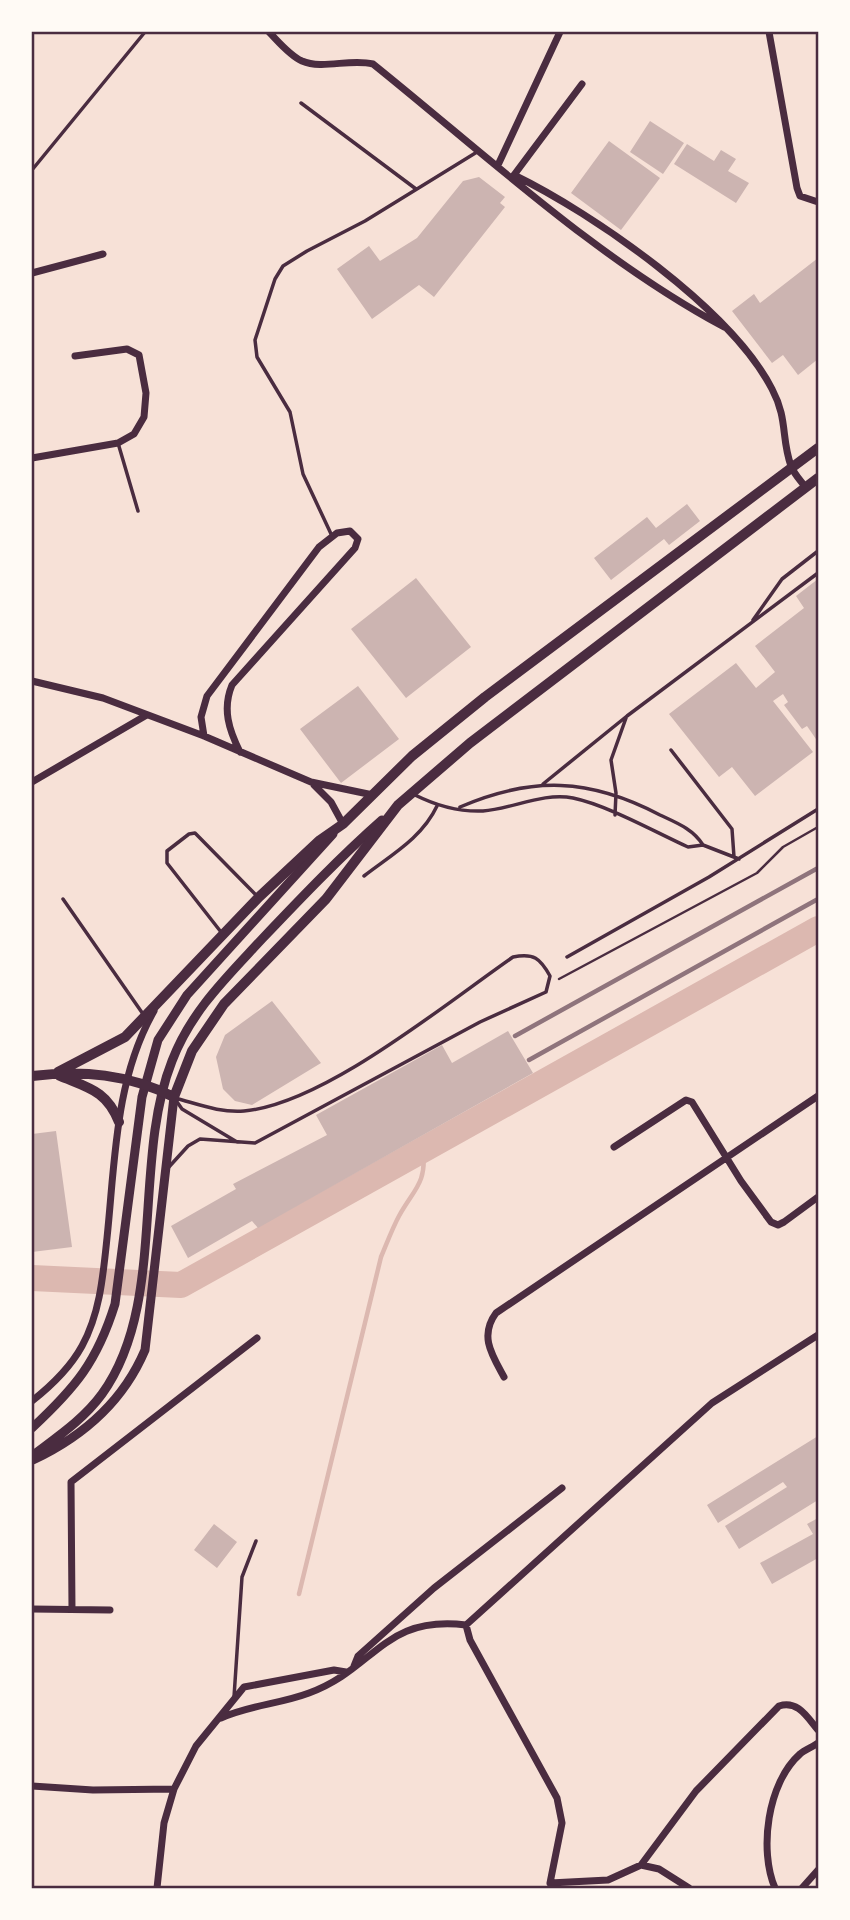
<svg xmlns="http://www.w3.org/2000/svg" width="850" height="1920" font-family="Ubuntu,sans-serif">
	<rect width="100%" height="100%" fill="#f7e1d7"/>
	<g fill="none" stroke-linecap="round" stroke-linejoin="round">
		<path stroke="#dcb8b0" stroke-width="4.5" d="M 299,1594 L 381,1257 C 387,1243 392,1229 399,1216 C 414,1189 427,1183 423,1150"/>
		<path stroke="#dcb8b0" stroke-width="26" d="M 32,1278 L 181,1285 L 818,929"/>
	</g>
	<path fill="#ccb4b1" d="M 650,121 L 684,143 L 663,174 L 630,152 Z
		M 609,141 L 660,178 L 621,230 L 571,193 Z
		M 687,144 L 714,161 L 721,150 L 736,159 L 728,171 L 749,183 L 736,203 L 674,164 Z
		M 479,177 L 505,197 L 500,203 L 505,207 L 434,297 L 419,285 L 372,319 L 337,269 L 369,246 L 380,261 L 417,238 L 463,181 Z
		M 818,258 L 818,359 L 798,375 L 783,355 L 772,363 L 732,311 L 754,294 L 760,303 Z
		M 687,504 L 700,521 L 669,545 L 664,539 L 611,580 L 594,558 L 647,517 L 656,528 Z
		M 416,578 L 471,647 L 406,698 L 351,629 Z
		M 818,579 L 818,742 L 807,726 L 802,729 L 784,705 L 788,702 L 783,694 L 773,701 L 813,752 L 755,796 L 732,767 L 719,777 L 669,714 L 736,663 L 756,688 L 775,672 L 755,646 L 804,608 L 796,596 Z
		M 358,686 L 399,739 L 341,783 L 300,729 Z
		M 272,1001 L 321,1063 L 252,1105 L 235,1101 L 223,1089 L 216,1057 L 225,1035 Z
		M 508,1031 L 533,1073 L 258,1228 L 252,1221 L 188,1258 L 171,1226 L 236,1189 L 233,1184 L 327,1135 L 316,1115 L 442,1045 L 452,1063 Z
		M 56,1131 L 72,1247 L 32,1252 L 32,1134 Z
		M 818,1436 L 818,1500 L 739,1549 L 725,1526 L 787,1487 L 783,1482 L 718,1523 L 707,1505 Z
		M 818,1518 L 818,1558 L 772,1584 L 760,1563 L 813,1534 L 807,1524 Z
		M 214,1524 L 237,1542 L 217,1568 L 194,1550 Z"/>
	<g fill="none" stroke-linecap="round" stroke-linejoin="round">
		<path stroke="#4a2c40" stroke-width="2.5" d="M 559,979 L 757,873 L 783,847 L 818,827"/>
		<path stroke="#4a2c40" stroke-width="3.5" d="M 301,103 L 416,189
			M 32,170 L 145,32
			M 118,443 L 138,511
			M 332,536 L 303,474 L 290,412 L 257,357 L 255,340 L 275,279 L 283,266 L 307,251 L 365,221 L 477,152
			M 753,620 L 782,579 L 818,551
			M 671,750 L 732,829 L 734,857
			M 543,784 L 627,716 L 818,573
			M 415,795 C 435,805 460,812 483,811 C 512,809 543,792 573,798 C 607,805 655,832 688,847 L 703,845 L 739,859
			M 460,807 C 532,776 590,778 660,815 C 677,823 693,829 703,845
			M 615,815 L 616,793 L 611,760 L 626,718
			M 364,876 C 391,855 422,838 437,806
			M 63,899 L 143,1014
			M 221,932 L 167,863 L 167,851 L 189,834 L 195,833 L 257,896
			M 567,957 L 709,877 L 818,809
			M 175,1099 L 182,1109 L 237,1142
			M 168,1168 L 188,1146 L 200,1139 L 255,1143 L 480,1022 L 546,992 L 550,976 C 540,958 534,953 513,957 C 445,1004 324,1104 244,1111 C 220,1113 198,1104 175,1098
			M 234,1697 L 242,1577 L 256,1541"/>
		<path stroke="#4a2c40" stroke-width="7" d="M 269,32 C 278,41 289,55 302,61 C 323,70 350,58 373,64 C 485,154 597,259 724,327
			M 769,32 L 797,188 L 800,196 L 818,202
			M 498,165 L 560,32
			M 514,175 C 594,214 731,309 772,389 C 788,419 781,438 791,466 C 794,474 801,481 806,488
			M 514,175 L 582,84
			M 32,273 L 103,254
			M 32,458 L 118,443 L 134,434 L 144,417 L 146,393 L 139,355 L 127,349 L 75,356
			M 32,681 L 103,698 L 204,736 L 311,782 L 373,795
			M 204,736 L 201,717 L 207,696 L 319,547 L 337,533 L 350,531 L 358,539 L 355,548 L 232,685 C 222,709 229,730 240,752
			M 32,782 L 145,716
			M 314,785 L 331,802 L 343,824
			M 614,1147 L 686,1100 L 692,1102 L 741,1181 L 771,1222 L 778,1225 L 784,1222 L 818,1197
			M 504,1377 C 492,1355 479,1336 496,1313 L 818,1096
			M 32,1401 C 51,1386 70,1368 82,1346 C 100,1313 103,1276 107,1238 C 115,1162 115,1079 154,1011
			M 32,1609 L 110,1610
			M 72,1609 L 71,1482 L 257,1338
			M 466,1625 L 470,1640 L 557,1798 L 562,1823 L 550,1883 L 608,1880 L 641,1865 L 659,1869 L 689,1888
			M 354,1666 L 358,1656 L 434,1588 L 562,1488
			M 221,1718 C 250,1705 280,1704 309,1693 C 375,1669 383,1615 466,1625 L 712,1403 L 818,1335
			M 32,1786 L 93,1790 L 174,1789
			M 641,1865 L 696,1791 L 779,1706 C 798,1700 807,1717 818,1730
			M 157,1888 L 164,1823 L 174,1789 L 196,1746 L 244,1687 L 334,1670 L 346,1672
			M 775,1888 C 759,1851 767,1783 800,1754 C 805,1749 813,1747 818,1743
			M 802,1888 L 818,1870"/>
		<path stroke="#4a2c40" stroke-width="9" d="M 32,1428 C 75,1388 97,1362 115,1304 L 142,1097 L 158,1040 L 187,995 L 333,834
			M 32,1456 C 57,1437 83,1420 102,1394 C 167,1304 132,1162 172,1061 C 191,1011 227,977 262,939 C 301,898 340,857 382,820
			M 33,1460 C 84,1436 123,1402 145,1350 L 174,1097"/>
		<path stroke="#4a2c40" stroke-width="10" d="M 58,1072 L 125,1037 L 259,897 L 320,840 L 343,824 L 412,756 L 485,697 L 818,448
			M 32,1076 C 83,1070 128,1074 174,1097 L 192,1051 L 224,1004 L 326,899 L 398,805 L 470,743 L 818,478
			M 60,1076 C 89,1088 107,1091 119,1122"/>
		<path stroke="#8f747c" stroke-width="4.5" d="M 515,1036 L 818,868
			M 529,1060 L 818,899"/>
	</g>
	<rect width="850" height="1920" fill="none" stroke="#fffaf5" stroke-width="66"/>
	<rect x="33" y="33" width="784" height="1854" fill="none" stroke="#4a2c40" stroke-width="2.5"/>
</svg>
